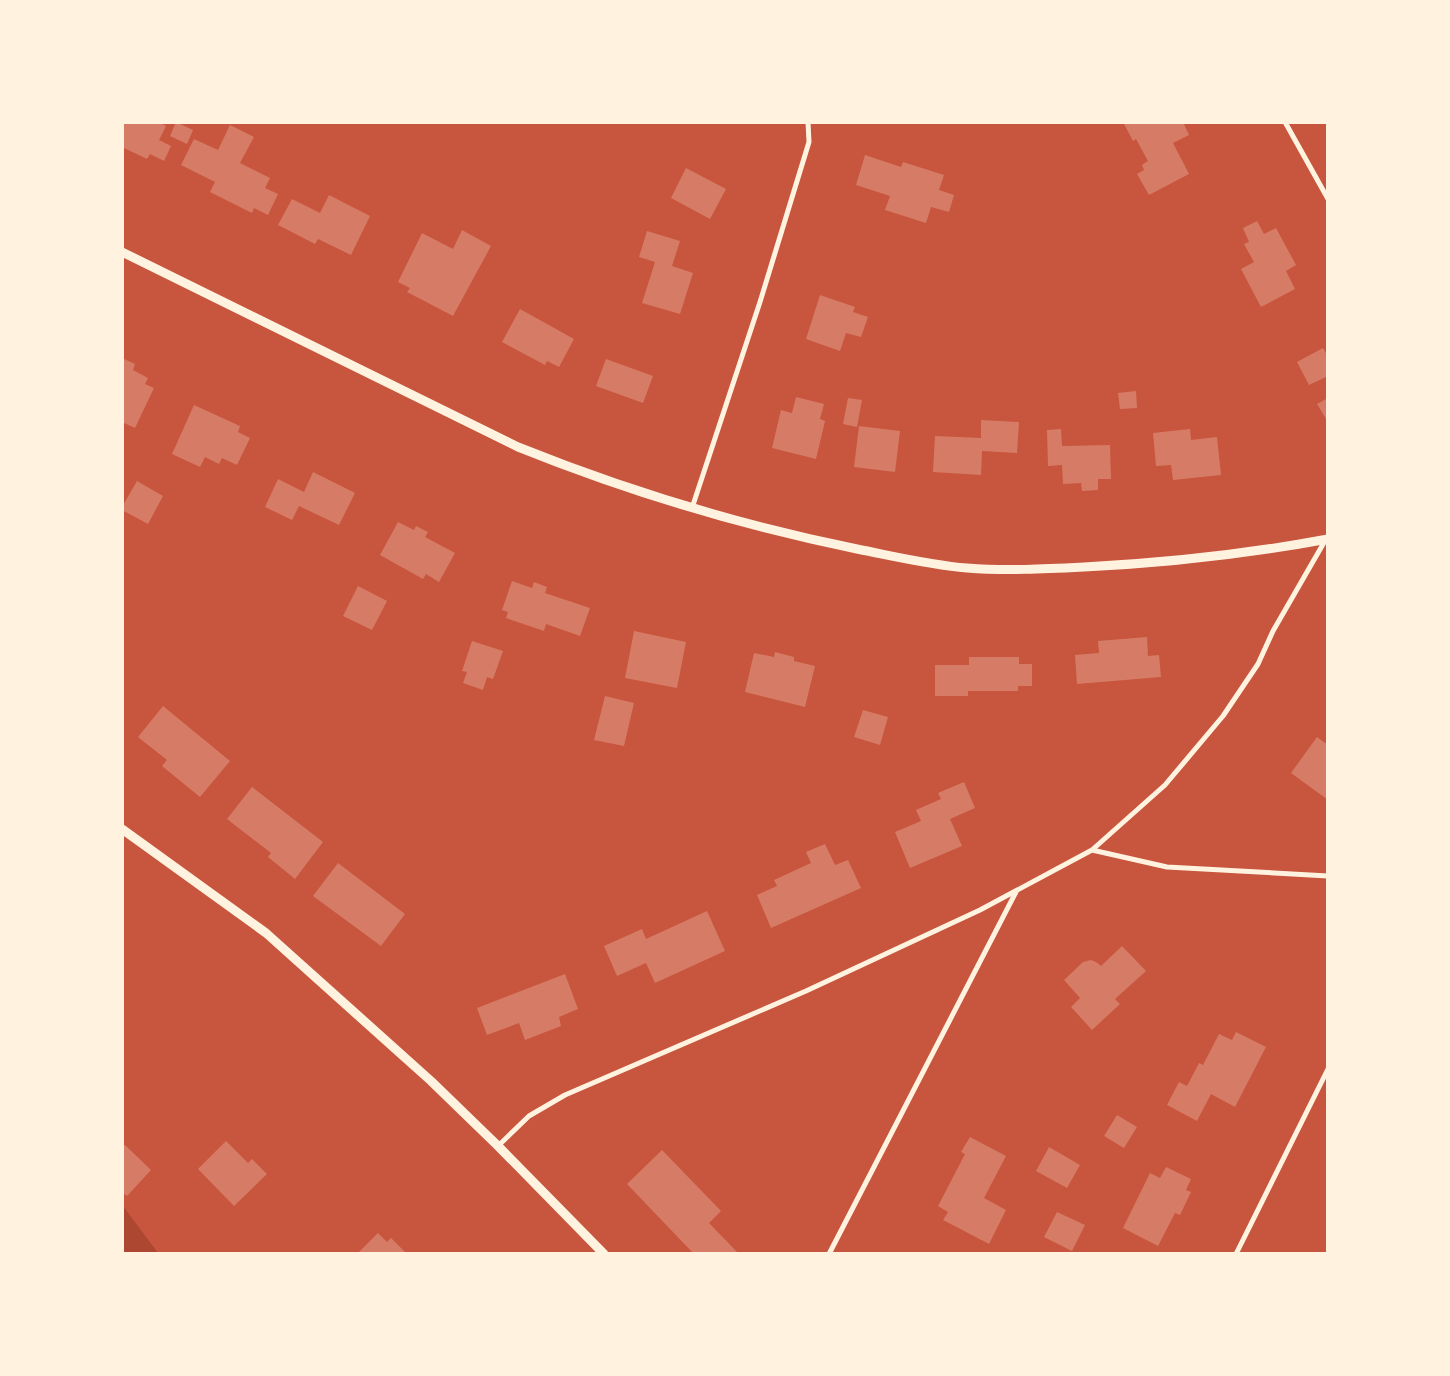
<svg xmlns="http://www.w3.org/2000/svg" width="1450" height="1376" font-family="'Asap Condensed',sans-serif">
	<rect width="100%" height="100%" fill="#c8553d"/>
	<path fill="#ae4732" d="M 123,1206 L 158,1253 L 123,1253 Z"/>
	<path fill="#d67c66" d="M 122,122 L 158,122 L 166,126 L 159,140 L 171,146 L 164,161 L 150,154 L 147,159 L 122,147 Z
		M 176,122 L 193,130 L 187,144 L 170,136 Z
		M 1123,122 L 1183,122 L 1189,135 L 1173,143 L 1189,174 L 1149,195 L 1137,174 L 1144,170 L 1142,165 L 1148,161 L 1136,139 L 1133,141 Z
		M 230,125 L 254,137 L 240,163 L 270,178 L 265,188 L 278,194 L 268,215 L 254,208 L 252,213 L 210,192 L 215,182 L 181,165 L 194,139 L 218,150 Z
		M 865,155 L 901,167 L 903,162 L 944,175 L 939,190 L 954,195 L 949,212 L 931,207 L 926,223 L 885,210 L 890,196 L 856,185 Z
		M 686,168 L 726,189 L 710,219 L 671,198 Z
		M 329,195 L 370,216 L 351,255 L 318,239 L 315,244 L 278,225 L 292,199 L 320,213 Z
		M 1257,221 L 1264,234 L 1276,228 L 1296,265 L 1286,271 L 1295,289 L 1261,307 L 1241,269 L 1254,262 L 1244,244 L 1249,242 L 1243,228 Z
		M 462,230 L 491,246 L 453,316 L 407,292 L 410,288 L 398,282 L 422,233 L 453,249 Z
		M 647,231 L 680,241 L 672,266 L 693,273 L 680,314 L 642,303 L 655,262 L 639,257 Z
		M 820,295 L 855,307 L 853,312 L 868,317 L 861,337 L 846,333 L 840,351 L 806,339 Z
		M 520,309 L 574,339 L 559,367 L 547,361 L 545,365 L 502,342 Z
		M 1323,348 L 1328,357 L 1328,376 L 1309,385 L 1297,362 Z
		M 122,358 L 135,364 L 133,370 L 148,378 L 145,384 L 154,388 L 135,428 L 122,422 Z
		M 606,359 L 653,376 L 643,403 L 596,386 Z
		M 1136,391 L 1137,408 L 1120,409 L 1118,393 Z
		M 796,397 L 824,404 L 820,419 L 825,421 L 816,459 L 772,448 L 781,410 L 792,413 Z
		M 848,398 L 862,400 L 857,427 L 843,424 Z
		M 1328,398 L 1328,422 L 1317,404 Z
		M 194,405 L 240,426 L 238,432 L 250,438 L 237,465 L 222,458 L 219,464 L 205,457 L 200,467 L 172,454 Z
		M 981,420 L 1019,422 L 1017,453 L 982,451 L 981,475 L 933,472 L 935,436 L 981,438 Z
		M 859,426 L 900,431 L 895,472 L 854,467 Z
		M 1061,429 L 1062,446 L 1110,445 L 1111,479 L 1098,479 L 1098,490 L 1082,491 L 1081,483 L 1063,484 L 1062,465 L 1048,466 L 1047,430 Z
		M 1190,429 L 1191,440 L 1217,437 L 1221,475 L 1173,480 L 1171,465 L 1156,466 L 1153,433 Z
		M 313,472 L 355,493 L 339,525 L 299,506 L 292,520 L 265,507 L 278,479 L 304,492 Z
		M 137,481 L 163,496 L 148,524 L 122,510 L 122,507 Z
		M 398,522 L 414,530 L 416,526 L 428,532 L 425,537 L 455,553 L 439,582 L 426,574 L 423,579 L 380,555 Z
		M 512,581 L 532,588 L 534,582 L 547,587 L 545,593 L 590,608 L 580,636 L 546,624 L 544,631 L 506,618 L 508,612 L 502,610 Z
		M 358,586 L 387,601 L 372,630 L 343,616 Z
		M 634,631 L 686,642 L 677,688 L 625,678 Z
		M 1147,637 L 1148,656 L 1159,655 L 1161,677 L 1077,684 L 1075,655 L 1099,653 L 1098,641 Z
		M 472,641 L 503,651 L 493,679 L 487,677 L 483,690 L 463,683 L 467,672 L 462,671 Z
		M 775,652 L 794,657 L 794,661 L 815,666 L 805,707 L 745,692 L 754,653 L 774,657 Z
		M 969,657 L 1019,657 L 1019,664 L 1032,664 L 1032,686 L 1018,686 L 1018,691 L 968,691 L 968,696 L 935,696 L 935,665 L 969,665 Z
		M 605,696 L 634,703 L 624,746 L 594,740 Z
		M 163,706 L 230,761 L 200,797 L 162,766 L 167,760 L 138,737 Z
		M 863,710 L 888,717 L 880,745 L 854,737 Z
		M 1317,737 L 1325,743 L 1328,740 L 1328,800 L 1291,773 Z
		M 964,782 L 975,808 L 950,819 L 962,846 L 910,868 L 895,832 L 921,821 L 916,810 L 941,799 L 938,793 Z
		M 252,787 L 323,842 L 295,879 L 268,857 L 271,853 L 227,819 Z
		M 825,844 L 835,865 L 848,860 L 861,888 L 771,928 L 757,895 L 777,886 L 774,880 L 811,863 L 806,852 Z
		M 338,863 L 405,914 L 381,946 L 313,896 Z
		M 707,911 L 725,951 L 655,983 L 646,963 L 617,976 L 604,946 L 642,929 L 646,939 Z
		M 1122,946 L 1146,971 L 1115,999 L 1120,1004 L 1092,1030 L 1071,1007 L 1080,998 L 1064,980 L 1083,962 L 1091,960 L 1096,962 L 1101,966 Z
		M 565,974 L 578,1009 L 559,1017 L 561,1026 L 525,1040 L 519,1023 L 487,1035 L 477,1008 Z
		M 1236,1032 L 1266,1047 L 1235,1107 L 1211,1094 L 1197,1121 L 1167,1105 L 1179,1082 L 1187,1086 L 1199,1063 L 1203,1065 L 1219,1034 L 1232,1040 Z
		M 1117,1115 L 1137,1127 L 1124,1148 L 1104,1136 Z
		M 970,1137 L 1006,1156 L 984,1198 L 1006,1210 L 989,1244 L 943,1220 L 948,1212 L 938,1206 L 965,1154 L 961,1152 Z
		M 226,1141 L 248,1163 L 252,1159 L 267,1174 L 234,1206 L 198,1169 Z
		M 125,1145 L 151,1170 L 127,1196 L 122,1192 L 122,1148 Z
		M 1049,1147 L 1080,1165 L 1067,1188 L 1036,1171 Z
		M 662,1150 L 721,1211 L 709,1223 L 739,1254 L 694,1254 L 627,1184 Z
		M 1166,1167 L 1191,1179 L 1186,1190 L 1191,1192 L 1180,1215 L 1175,1213 L 1158,1246 L 1123,1228 L 1150,1173 L 1160,1178 Z
		M 1057,1212 L 1085,1225 L 1072,1251 L 1044,1237 Z
		M 378,1233 L 387,1242 L 391,1238 L 407,1254 L 361,1254 L 359,1252 Z"/>
	<g fill="none" stroke-linecap="round" stroke-linejoin="round">
		<path stroke="#fff3e0" stroke-width="5" d="M 1285,122 L 1328,199
			M 692,508 L 760,302 L 809,142 L 808,122
			M 1092,850 L 1167,867 L 1328,876
			M 498,1146 L 529,1116 L 565,1095 L 806,991 L 980,910 L 1092,850 L 1165,785 L 1223,716 L 1258,664 L 1273,631 L 1326,539
			M 829,1254 L 1016,892
			M 1236,1254 L 1328,1069"/>
		<path stroke="#fff3e0" stroke-width="9" d="M 122,252 L 518,447 C 630,492 739,525 857,549 C 893,556 930,565 967,568 C 1006,571 1045,569 1084,567 C 1165,563 1247,554 1328,539
			M 122,829 L 266,933 L 431,1081 L 498,1146 L 604,1254"/>
	</g>
	<rect width="1450" height="1376" fill="none" stroke="#fff3e0" stroke-width="248"/>
</svg>
